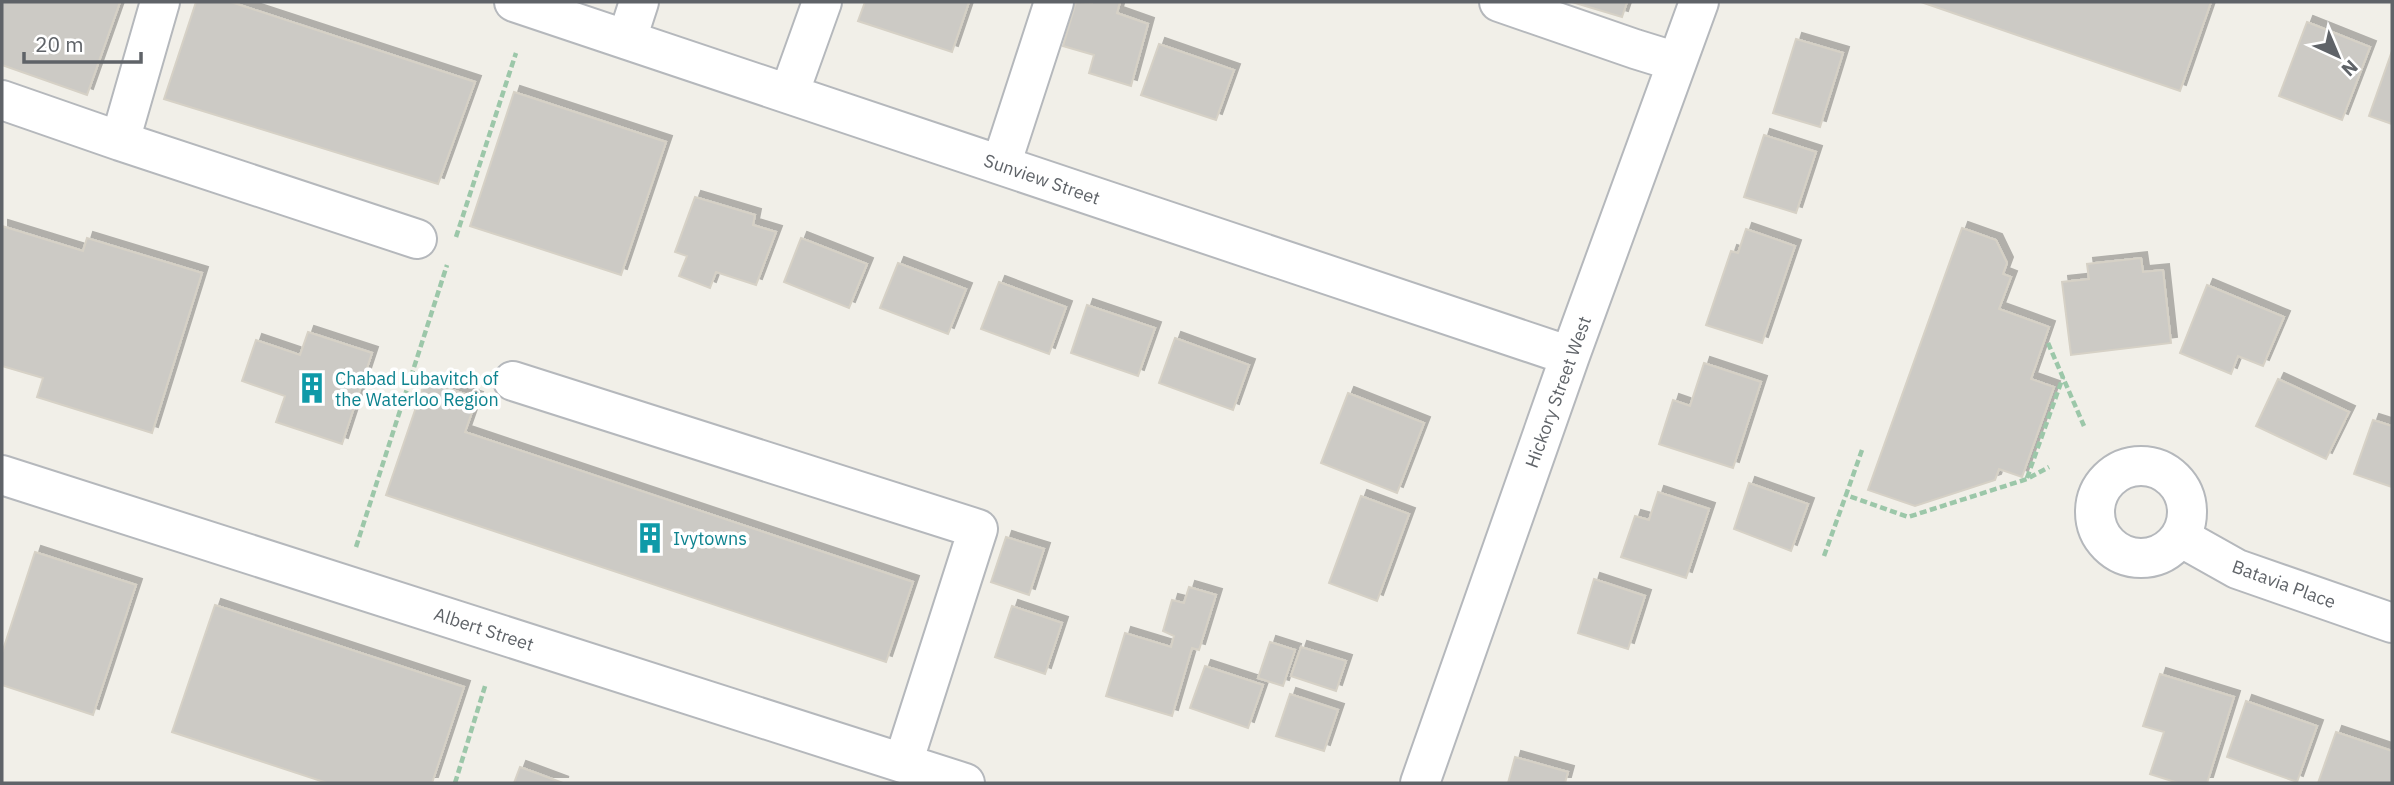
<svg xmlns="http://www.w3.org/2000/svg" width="2394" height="785" font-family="'IBM Plex Sans',sans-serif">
	<defs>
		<filter id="shadow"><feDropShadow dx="6" dy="-6" stdDeviation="0" flood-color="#0004"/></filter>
	</defs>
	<rect width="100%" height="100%" fill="#f1efe8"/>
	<path fill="#cccac5" stroke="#d6d1c6" stroke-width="2" filter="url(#shadow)" d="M 2,2 L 120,2 L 87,95 L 2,65 Z
		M 196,2 L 231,2 L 475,82 L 438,184 L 164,99 Z
		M 865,2 L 969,2 L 952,52 L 858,21 Z
		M 1076,2 L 1092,3 L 1092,2 L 1120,2 L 1117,13 L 1148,24 L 1131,86 L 1089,73 L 1094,55 L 1063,46 Z
		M 1572,2 L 1627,2 L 1622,17 Z
		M 1921,2 L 2211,2 L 2180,91 Z
		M 2307,22 L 2370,47 L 2342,120 L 2279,96 Z
		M 1796,39 L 1843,53 L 1820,127 L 1773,113 Z
		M 1159,44 L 1234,70 L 1216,120 L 1141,95 Z
		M 2392,51 L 2392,124 L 2369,116 Z
		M 514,92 L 666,142 L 621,275 L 470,226 Z
		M 1764,135 L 1816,152 L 1796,213 L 1744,197 Z
		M 695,197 L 755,215 L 753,225 L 776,232 L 756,285 L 716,272 L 710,288 L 679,276 L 687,256 L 675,252 Z
		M 2,226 L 83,251 L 87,238 L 202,273 L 152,433 L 37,397 L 43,378 L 2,366 Z
		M 1962,228 L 1996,240 L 2007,263 L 2003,274 L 2011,277 L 1999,309 L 2049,327 L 2031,379 L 2054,387 L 2022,477 L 1999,469 L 1995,480 L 1915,506 L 1868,490 Z
		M 1746,229 L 1795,246 L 1762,343 L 1706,325 L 1731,251 L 1738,253 Z
		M 801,238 L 867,264 L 849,308 L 784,282 Z
		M 2141,258 L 2143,272 L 2163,270 L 2171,343 L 2071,355 L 2062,282 L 2089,279 L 2087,264 Z
		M 898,263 L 966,289 L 948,334 L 880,308 Z
		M 999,282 L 1066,307 L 1049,354 L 981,329 Z
		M 2207,285 L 2284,317 L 2263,366 L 2238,356 L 2231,374 L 2180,353 Z
		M 1087,305 L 1155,328 L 1138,376 L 1071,353 Z
		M 308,332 L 372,353 L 342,444 L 276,422 L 285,396 L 242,381 L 256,340 L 300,355 Z
		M 1175,338 L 1249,365 L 1233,410 L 1159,383 Z
		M 1704,363 L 1761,382 L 1733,468 L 1659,444 L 1673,400 L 1690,406 Z
		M 2278,379 L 2349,412 L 2326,459 L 2256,426 Z
		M 425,381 L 477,398 L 465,432 L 913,582 L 886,662 L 386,495 Z
		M 1348,393 L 1424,423 L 1397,493 L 1321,463 Z
		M 2373,420 L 2392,426 L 2392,487 L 2354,474 Z
		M 1749,483 L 1808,504 L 1791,551 L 1734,529 Z
		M 1658,492 L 1709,509 L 1686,578 L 1621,557 L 1635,516 L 1649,520 Z
		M 1361,496 L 1409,514 L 1377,601 L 1329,583 Z
		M 1006,537 L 1044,549 L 1029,595 L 991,582 Z
		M 35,552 L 136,585 L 93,715 L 2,685 L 2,653 Z
		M 1594,579 L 1645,596 L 1628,649 L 1578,633 Z
		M 1189,587 L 1216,595 L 1199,650 L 1192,648 L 1172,716 L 1106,696 L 1125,633 L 1171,647 L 1174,636 L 1163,631 L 1172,600 L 1184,603 Z
		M 215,605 L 464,687 L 432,783 L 327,783 L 172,732 Z
		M 1012,606 L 1062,623 L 1045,674 L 995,657 Z
		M 1270,642 L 1295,650 L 1283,686 L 1258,678 Z
		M 1301,647 L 1346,661 L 1336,691 L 1291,676 Z
		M 1205,666 L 1263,685 L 1248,728 L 1190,708 Z
		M 2160,674 L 2234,697 L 2207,783 L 2178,783 L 2150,774 L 2164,732 L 2143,726 Z
		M 1290,694 L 1338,710 L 1324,751 L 1276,736 Z
		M 2246,701 L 2317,726 L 2297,782 L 2227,757 Z
		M 2336,732 L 2392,751 L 2392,783 L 2318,783 Z
		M 1515,757 L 1568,772 L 1565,783 L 1508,783 Z
		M 520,767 L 563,783 L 514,783 Z"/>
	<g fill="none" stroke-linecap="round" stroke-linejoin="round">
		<defs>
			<path id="minor" d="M 160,2 L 120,141 L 417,239
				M 514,2 L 1570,356
				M 1499,2 L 1635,49 L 1677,62
				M 627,39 L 639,2
				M 789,94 L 822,2
				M 2,100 L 120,141
				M 1001,165 L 1054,2
				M 513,381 L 978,529 L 903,763
				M2095 512a46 46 0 1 1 92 0a46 46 0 1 1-92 0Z
				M 2,475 L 965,783
				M 2180,537 L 2237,569 L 2392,623
				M 1420,783 L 1570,356 L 1699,2"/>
		</defs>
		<use href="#minor" stroke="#b5b8bc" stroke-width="42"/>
		<path stroke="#9cc7a9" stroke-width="4.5" stroke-dasharray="7 3.5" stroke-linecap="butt" d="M 456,237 L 516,53
			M 2048,343 L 2084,426
			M 1862,450 L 1846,495 L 1908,517 L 2027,479 L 2049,467
			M 2027,478 L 2063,377
			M 356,547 L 447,265
			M 1824,556 L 1846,495
			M 455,783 L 486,683"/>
		<use href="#minor" stroke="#fff" stroke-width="38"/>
	</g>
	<defs>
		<symbol id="building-bare" viewBox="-9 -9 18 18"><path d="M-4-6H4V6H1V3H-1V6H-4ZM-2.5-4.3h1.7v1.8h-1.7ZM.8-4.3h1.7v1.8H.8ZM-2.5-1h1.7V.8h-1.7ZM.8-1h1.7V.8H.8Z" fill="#0f9aa8" stroke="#fff" stroke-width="2.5" paint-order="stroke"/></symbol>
	</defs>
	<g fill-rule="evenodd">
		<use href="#building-bare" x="290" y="366" width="44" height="44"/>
		<use href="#building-bare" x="628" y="516" width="44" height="44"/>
	</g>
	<g text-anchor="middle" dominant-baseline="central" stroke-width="7" stroke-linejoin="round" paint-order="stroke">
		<g font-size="18" fill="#5f6368" stroke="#fff">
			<text transform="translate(1042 179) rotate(19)">Sunview Street</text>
			<text transform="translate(1558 392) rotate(-70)">Hickory Street West</text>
			<text transform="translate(2284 584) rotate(20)">Batavia Place</text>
			<text transform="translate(484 629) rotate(18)">Albert Street</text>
		</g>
		<g font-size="18" fill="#0d838f" stroke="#fff" text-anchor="start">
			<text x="335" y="378">Chabad Lubavitch of<tspan x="335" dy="21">the Waterloo Region</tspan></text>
			<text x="673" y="538">Ivytowns</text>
		</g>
	</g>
	<rect width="2394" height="785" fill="none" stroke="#5f6368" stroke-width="7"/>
	<g transform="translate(2338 56) rotate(136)" stroke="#ffffff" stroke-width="5" paint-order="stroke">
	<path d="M0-5L12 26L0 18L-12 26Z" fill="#5f6368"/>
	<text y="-10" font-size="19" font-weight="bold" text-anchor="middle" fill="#5f6368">N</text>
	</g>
	<path d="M24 52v10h117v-10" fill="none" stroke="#5f6368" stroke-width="3.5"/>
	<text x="35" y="52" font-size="21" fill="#5f6368" stroke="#ffffff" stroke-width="5" paint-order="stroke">20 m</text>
</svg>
